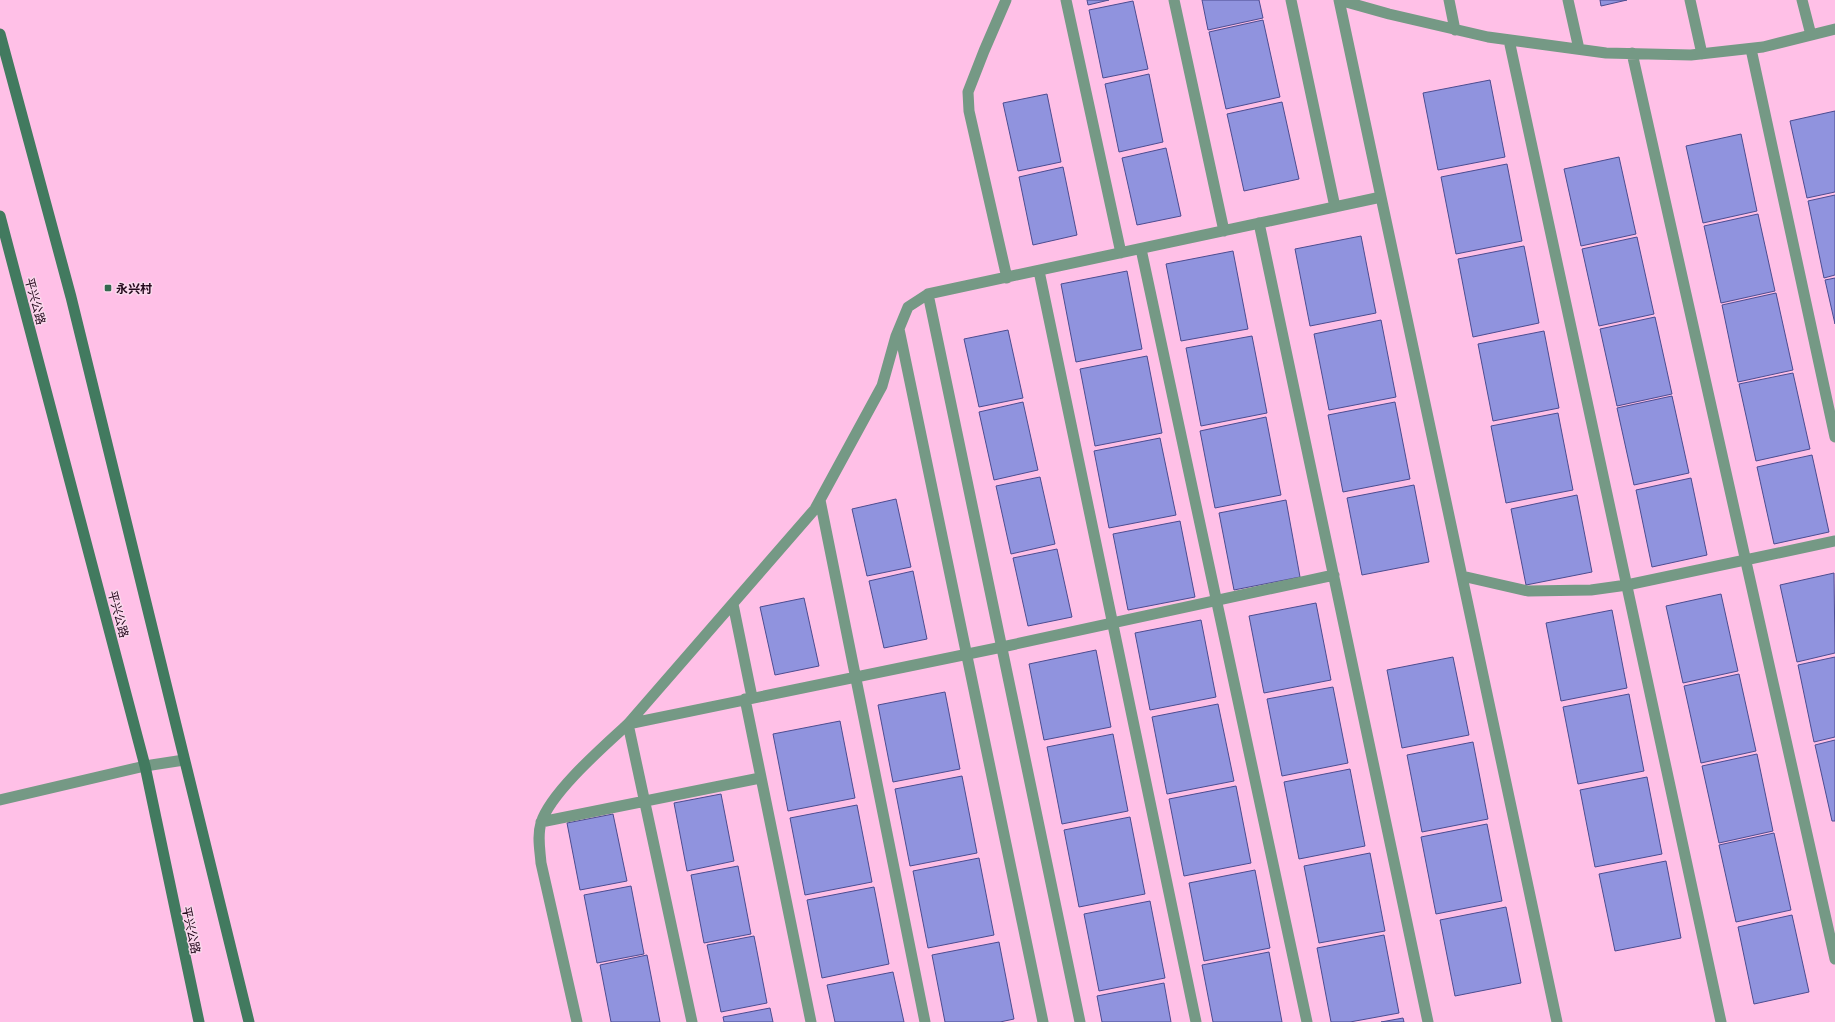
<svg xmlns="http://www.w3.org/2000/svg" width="1835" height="1022" font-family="Barlow,'Noto Sans SC',sans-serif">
	<rect width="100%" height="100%" fill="#ffc0e7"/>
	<path fill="#9093de" stroke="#4c4c90" d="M 1087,0 L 1109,0 L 1088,5 Z
		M 1202,0 L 1259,0 L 1263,18 L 1208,30 Z
		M 1600,0 L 1627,0 L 1601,6 Z
		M 1133,1 L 1148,69 L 1103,78 L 1089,10 Z
		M 1263,20 L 1280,97 L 1226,109 L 1209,32 Z
		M 1149,74 L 1163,142 L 1119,152 L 1105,84 Z
		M 1490,80 L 1505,157 L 1438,170 L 1423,93 Z
		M 1047,94 L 1061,162 L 1018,171 L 1003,103 Z
		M 1282,102 L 1299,179 L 1244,191 L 1227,114 Z
		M 1835,111 L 1835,192 L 1807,198 L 1790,121 Z
		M 1741,134 L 1757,211 L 1703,223 L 1686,146 Z
		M 1166,148 L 1181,216 L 1137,225 L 1122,158 Z
		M 1619,157 L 1636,234 L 1581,246 L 1564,169 Z
		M 1507,164 L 1522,241 L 1456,254 L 1441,177 Z
		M 1063,167 L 1077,235 L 1033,245 L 1019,177 Z
		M 1835,195 L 1835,275 L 1824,278 L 1808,201 Z
		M 1758,214 L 1775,291 L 1721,303 L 1704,226 Z
		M 1361,236 L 1376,313 L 1310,326 L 1295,249 Z
		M 1637,237 L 1654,314 L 1599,326 L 1582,249 Z
		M 1524,246 L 1539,323 L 1473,337 L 1458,259 Z
		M 1233,251 L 1248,329 L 1181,341 L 1166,264 Z
		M 1127,271 L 1142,349 L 1076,362 L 1061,284 Z
		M 1835,278 L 1835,324 L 1825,280 Z
		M 1776,293 L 1793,370 L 1738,382 L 1722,305 Z
		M 1655,317 L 1672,394 L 1617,406 L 1600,329 Z
		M 1381,320 L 1396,397 L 1329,410 L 1314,334 Z
		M 1008,330 L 1023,398 L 979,407 L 964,339 Z
		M 1544,331 L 1559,408 L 1493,421 L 1478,344 Z
		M 1252,336 L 1267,413 L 1201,426 L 1186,348 Z
		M 1147,356 L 1162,433 L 1095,446 L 1080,369 Z
		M 1793,373 L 1810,449 L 1756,461 L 1739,384 Z
		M 1672,396 L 1689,473 L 1634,485 L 1617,408 Z
		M 1023,402 L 1038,470 L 994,480 L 979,412 Z
		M 1395,402 L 1410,479 L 1343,492 L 1328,415 Z
		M 1558,413 L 1573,490 L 1506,503 L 1491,426 Z
		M 1266,417 L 1281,495 L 1215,508 L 1200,431 Z
		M 1160,438 L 1176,515 L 1109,528 L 1094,451 Z
		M 1812,455 L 1829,532 L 1774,544 L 1757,467 Z
		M 1040,477 L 1055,544 L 1011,554 L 996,486 Z
		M 1691,478 L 1707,555 L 1652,567 L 1636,490 Z
		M 1414,485 L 1429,562 L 1362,575 L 1347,498 Z
		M 1577,495 L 1592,572 L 1526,585 L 1511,509 Z
		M 896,499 L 911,567 L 867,576 L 852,509 Z
		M 1286,500 L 1300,577 L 1234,590 L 1219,513 Z
		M 1180,521 L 1195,597 L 1128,610 L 1113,534 Z
		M 1057,549 L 1072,617 L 1028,626 L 1013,558 Z
		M 913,571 L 927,639 L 884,648 L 869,581 Z
		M 1834,573 L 1835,653 L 1797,662 L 1780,585 Z
		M 1721,594 L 1738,671 L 1683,683 L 1666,606 Z
		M 804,598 L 819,666 L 775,675 L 760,607 Z
		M 1316,603 L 1331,680 L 1264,693 L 1249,616 Z
		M 1612,610 L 1627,688 L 1561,701 L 1546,623 Z
		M 1201,620 L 1216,697 L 1150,710 L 1135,633 Z
		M 1096,650 L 1111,727 L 1044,740 L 1029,664 Z
		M 1453,657 L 1469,735 L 1402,748 L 1387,670 Z
		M 1835,657 L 1835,737 L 1814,742 L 1798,665 Z
		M 1739,674 L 1756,751 L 1701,763 L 1684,686 Z
		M 1333,687 L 1348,763 L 1282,776 L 1267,699 Z
		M 945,692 L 960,769 L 893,782 L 878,705 Z
		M 1629,694 L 1644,771 L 1578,784 L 1563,707 Z
		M 1218,704 L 1234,781 L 1167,794 L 1152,717 Z
		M 840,721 L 855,798 L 788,811 L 773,734 Z
		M 1113,734 L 1128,811 L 1062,824 L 1047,747 Z
		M 1835,740 L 1835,821 L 1832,821 L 1815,745 Z
		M 1473,742 L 1488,819 L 1422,832 L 1407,755 Z
		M 1757,754 L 1773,831 L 1719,843 L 1702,766 Z
		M 1350,769 L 1365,846 L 1299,859 L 1284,782 Z
		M 962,776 L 977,853 L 910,866 L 895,789 Z
		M 1647,777 L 1662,854 L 1595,867 L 1580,790 Z
		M 1236,786 L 1251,863 L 1184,876 L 1169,799 Z
		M 721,794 L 734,861 L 687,871 L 674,803 Z
		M 857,805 L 872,882 L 805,895 L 790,818 Z
		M 613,814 L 627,881 L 580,890 L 567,823 Z
		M 1130,817 L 1145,894 L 1079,907 L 1064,830 Z
		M 1487,824 L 1502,901 L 1436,914 L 1421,837 Z
		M 1774,833 L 1791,910 L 1736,922 L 1719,845 Z
		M 1370,853 L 1385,931 L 1319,943 L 1304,866 Z
		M 979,858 L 994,935 L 928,948 L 913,871 Z
		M 1666,861 L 1681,938 L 1615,951 L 1599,874 Z
		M 738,866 L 751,934 L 704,943 L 691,875 Z
		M 1255,870 L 1270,948 L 1204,961 L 1189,883 Z
		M 631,886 L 644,954 L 597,963 L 584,895 Z
		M 874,887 L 889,964 L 822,978 L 807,900 Z
		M 1150,901 L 1165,978 L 1099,991 L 1084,914 Z
		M 1506,907 L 1521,983 L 1455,996 L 1440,920 Z
		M 1792,915 L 1809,992 L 1754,1004 L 1738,927 Z
		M 1384,935 L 1399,1013 L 1350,1022 L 1331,1022 L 1317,948 Z
		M 754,936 L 767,1003 L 721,1012 L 707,945 Z
		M 999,942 L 1014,1019 L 1000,1022 L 945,1022 L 932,955 Z
		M 1269,952 L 1282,1022 L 1213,1022 L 1202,965 Z
		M 647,955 L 660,1022 L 611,1022 L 600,965 Z
		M 893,972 L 904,1022 L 835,1022 L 827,985 Z
		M 1164,983 L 1171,1022 L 1102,1022 L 1097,996 Z
		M 770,1008 L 773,1022 L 724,1022 L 723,1017 Z
		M 1403,1018 L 1404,1022 L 1381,1022 Z"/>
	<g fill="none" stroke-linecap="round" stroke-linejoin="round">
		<path stroke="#759985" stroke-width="11" d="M 1006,0 L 984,51 L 968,92 L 969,111 L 1007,278
			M 1066,0 L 1121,253
			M 1174,0 L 1224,231
			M 1291,0 L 1335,207
			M 1339,0 L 1557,1022
			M 1339,0 L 1389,14 L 1488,37 L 1606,53 L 1691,55 L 1763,47 L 1835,29
			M 1449,0 L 1455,30
			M 1568,0 L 1579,49
			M 1690,0 L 1702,54
			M 1802,0 L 1811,35
			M 1509,40 L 1721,1022
			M 1751,49 L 1835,437
			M 1632,53 L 1835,959
			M 1259,223 L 1428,1022
			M 1141,249 L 1307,1022
			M 1039,271 L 1196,1022
			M 928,294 L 1080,1022
			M 899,329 L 1043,1022
			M 820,500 L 925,1022
			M 1462,576 L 1528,591 L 1591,590 L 1627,585 L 1835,541
			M 733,604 L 752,697
			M 745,699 L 811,1022
			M 541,822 L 760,778
			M 577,1022 L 541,863 C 540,850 537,836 541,823 C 550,793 604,746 628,724 L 815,509 L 882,386 L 896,336 L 908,307 L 928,294 L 1381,197
			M 692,1022 L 628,724 L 1002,647 L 1334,575"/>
		<path stroke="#759985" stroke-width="11" d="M 0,800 L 145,766 L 184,760"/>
		<path stroke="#427a5f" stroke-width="11" d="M 0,34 L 71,297 L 249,1022
			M 0,216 L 145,766 L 199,1022"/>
	</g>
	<rect fill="#33694f" stroke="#f9d8ec" stroke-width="1.5" x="104" y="284" width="8" height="8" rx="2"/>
	<g text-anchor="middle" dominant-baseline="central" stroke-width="3" stroke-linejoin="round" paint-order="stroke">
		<g font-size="12" font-weight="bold" fill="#24091c" stroke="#f9d8ec" text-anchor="start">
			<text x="116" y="288">永兴村</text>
		</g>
		<g font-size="12" fill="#24091c" stroke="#f9d8ec">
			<text transform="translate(36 301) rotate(75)">平兴公路</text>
			<text transform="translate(119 614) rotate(75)">平兴公路</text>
			<text transform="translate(192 930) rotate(78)">平兴公路</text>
		</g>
	</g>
</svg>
